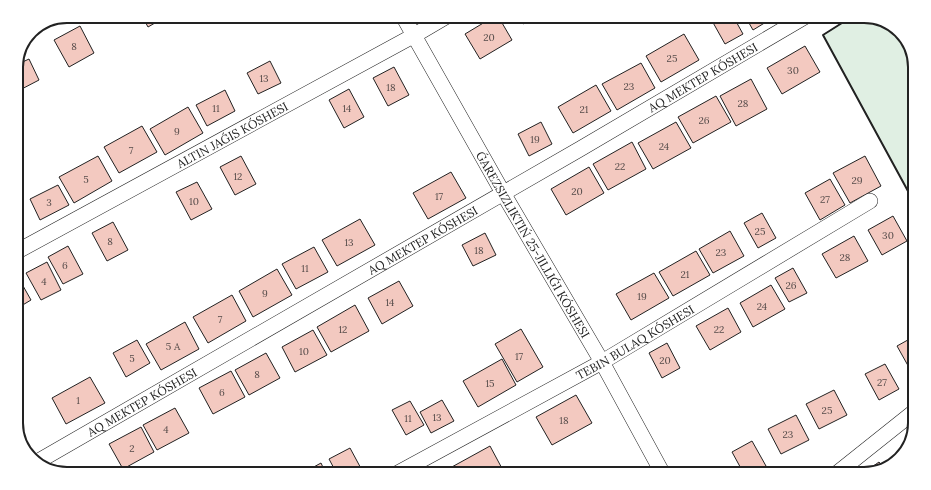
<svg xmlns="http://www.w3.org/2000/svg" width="931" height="490" font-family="Lora,serif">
	<rect width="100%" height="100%" fill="#fff"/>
	<path fill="#e0efe3" stroke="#6f6f6f" d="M 853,16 L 864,16 L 887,21 L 906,39 L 915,64 L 915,204 L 823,35 Z"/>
	<path fill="#f3c9c0" stroke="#222" d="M 142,16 L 167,16 L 148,27 Z
		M 495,16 L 498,16 L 512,40 L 480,59 L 465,34 Z
		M 518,16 L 536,16 L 523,24 Z
		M 717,16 L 733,16 L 743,34 L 725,44 L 711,19 Z
		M 745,16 L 776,16 L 753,30 Z
		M 80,26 L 94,53 L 69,67 L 54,40 Z
		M 684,34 L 699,60 L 661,82 L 646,56 Z
		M 805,46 L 820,72 L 782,94 L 767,68 Z
		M 29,59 L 39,80 L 16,92 L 16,65 Z
		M 270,61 L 281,83 L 258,94 L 247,73 Z
		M 641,63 L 655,88 L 617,110 L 602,84 Z
		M 394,67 L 409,95 L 388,106 L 373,78 Z
		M 751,79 L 767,109 L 736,126 L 720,96 Z
		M 596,85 L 611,111 L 573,133 L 558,107 Z
		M 349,89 L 364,117 L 344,128 L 329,100 Z
		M 225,90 L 235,111 L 207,126 L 196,105 Z
		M 716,96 L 731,122 L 693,143 L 678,117 Z
		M 188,107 L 203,133 L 165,155 L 150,129 Z
		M 541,122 L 552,144 L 529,156 L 518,134 Z
		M 676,122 L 691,148 L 653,169 L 638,143 Z
		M 142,126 L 157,152 L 119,173 L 104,147 Z
		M 632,142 L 646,169 L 608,190 L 593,164 Z
		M 98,156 L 112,181 L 74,203 L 59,177 Z
		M 241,156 L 256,184 L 235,195 L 220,167 Z
		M 865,156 L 881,186 L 850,203 L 833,173 Z
		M 589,167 L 604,193 L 566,215 L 551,189 Z
		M 451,172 L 466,198 L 428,219 L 413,193 Z
		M 830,179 L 845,205 L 820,220 L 805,193 Z
		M 197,182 L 212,209 L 191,220 L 176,192 Z
		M 58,185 L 69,205 L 40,220 L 30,199 Z
		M 762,213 L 776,238 L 758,248 L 744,223 Z
		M 893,216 L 907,241 L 882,255 L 868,230 Z
		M 360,219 L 375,245 L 337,266 L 322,240 Z
		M 113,222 L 128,250 L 107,261 L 92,233 Z
		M 730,231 L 744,256 L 713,273 L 699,249 Z
		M 485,233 L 496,255 L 473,266 L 462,245 Z
		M 854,236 L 868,261 L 836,278 L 822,254 Z
		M 68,246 L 83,274 L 63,284 L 48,257 Z
		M 314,247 L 328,272 L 296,289 L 282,264 Z
		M 696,251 L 710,275 L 673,296 L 659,272 Z
		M 47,262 L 61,290 L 41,300 L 26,273 Z
		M 793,268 L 807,293 L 789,302 L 775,278 Z
		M 277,269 L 292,295 L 253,317 L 239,291 Z
		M 654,273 L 669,298 L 631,320 L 616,294 Z
		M 18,277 L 31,300 L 16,309 L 16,278 Z
		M 399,281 L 413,306 L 382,324 L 368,298 Z
		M 771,285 L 785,309 L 753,327 L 740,303 Z
		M 232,295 L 246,321 L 208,343 L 193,317 Z
		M 355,305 L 369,331 L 331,352 L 317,327 Z
		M 728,308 L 741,332 L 710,350 L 696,326 Z
		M 185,322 L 199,349 L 161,370 L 146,344 Z
		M 521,329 L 543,367 L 517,382 L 495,344 Z
		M 313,330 L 327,355 L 295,372 L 282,347 Z
		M 915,336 L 915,369 L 911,371 L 897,346 Z
		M 137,340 L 150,363 L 126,377 L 113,353 Z
		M 667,343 L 680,368 L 662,378 L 649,353 Z
		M 266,353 L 280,378 L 249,395 L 235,370 Z
		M 502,359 L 516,385 L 478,407 L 463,381 Z
		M 885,364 L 899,389 L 879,400 L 865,374 Z
		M 231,371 L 245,397 L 213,414 L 199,388 Z
		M 90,377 L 105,403 L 66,424 L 52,398 Z
		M 834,390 L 847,415 L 819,429 L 806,404 Z
		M 576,395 L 592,423 L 552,445 L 536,417 Z
		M 442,400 L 454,421 L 431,433 L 420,412 Z
		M 410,401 L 424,425 L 406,435 L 392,410 Z
		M 175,408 L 189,433 L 157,450 L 143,425 Z
		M 796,415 L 809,440 L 781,454 L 768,429 Z
		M 141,427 L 154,452 L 123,469 L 109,444 Z
		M 752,441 L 766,466 L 751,474 L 744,474 L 732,452 Z
		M 490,446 L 505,474 L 453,474 L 450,468 Z
		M 350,448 L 364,474 L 337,474 L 329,459 Z
		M 879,462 L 884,468 L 862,474 Z
		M 321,463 L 326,474 L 301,474 Z
		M 446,469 L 449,474 L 438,474 Z"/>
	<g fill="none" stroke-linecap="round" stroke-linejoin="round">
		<defs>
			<g id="minor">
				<path id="s1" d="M 403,16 L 503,193 L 602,362 L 663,474"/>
				<path id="s2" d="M 16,252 L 413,36 L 447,16"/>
				<path id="s3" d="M 37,462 L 580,149 L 806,16"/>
				<path id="s4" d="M 396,474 L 602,362 L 870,201"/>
				<path d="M 836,474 L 915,411"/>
			</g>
		</defs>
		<use href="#minor" stroke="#222" stroke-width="16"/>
		<use href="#minor" stroke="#fff" stroke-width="15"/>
		<path stroke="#222" stroke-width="2" d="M 853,16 L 823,35 L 915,204"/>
	</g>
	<g text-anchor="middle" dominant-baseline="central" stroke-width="3" stroke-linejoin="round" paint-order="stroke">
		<g font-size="10" fill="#564c4a">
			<text x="489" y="37">20</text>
			<text x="74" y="46">8</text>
			<text x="672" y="58">25</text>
			<text x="793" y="70">30</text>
			<text x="264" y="78">13</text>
			<text x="629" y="86">23</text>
			<text x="391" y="87">18</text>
			<text x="743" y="103">28</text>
			<text x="216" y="108">11</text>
			<text x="347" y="108">14</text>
			<text x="584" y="109">21</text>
			<text x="704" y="120">26</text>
			<text x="177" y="131">9</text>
			<text x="535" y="139">19</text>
			<text x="664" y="146">24</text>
			<text x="131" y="150">7</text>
			<text x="620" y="166">22</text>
			<text x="238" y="176">12</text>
			<text x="86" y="179">5</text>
			<text x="857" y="180">29</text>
			<text x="577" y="191">20</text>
			<text x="439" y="196">17</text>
			<text x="825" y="199">27</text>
			<text x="194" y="201">10</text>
			<text x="49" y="202">3</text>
			<text x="760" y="231">25</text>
			<text x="888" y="235">30</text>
			<text x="110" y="241">8</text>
			<text x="349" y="242">13</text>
			<text x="479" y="250">18</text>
			<text x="721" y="252">23</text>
			<text x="845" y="257">28</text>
			<text x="65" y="265">6</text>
			<text x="305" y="268">11</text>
			<text x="685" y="274">21</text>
			<text x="44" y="281">4</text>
			<text x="791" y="285">26</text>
			<text x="265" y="293">9</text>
			<text x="642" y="296">19</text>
			<text x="390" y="302">14</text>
			<text x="762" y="306">24</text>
			<text x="220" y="319">7</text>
			<text x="343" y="329">12</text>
			<text x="719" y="329">22</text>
			<text x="173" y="346">5 А</text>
			<text x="304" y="351">10</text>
			<text x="519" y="356">17</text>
			<text x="132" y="358">5</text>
			<text x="665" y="360">20</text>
			<text x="257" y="374">8</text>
			<text x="882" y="382">27</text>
			<text x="490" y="383">15</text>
			<text x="222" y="392">6</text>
			<text x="78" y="400">1</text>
			<text x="827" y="410">25</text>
			<text x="437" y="417">13</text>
			<text x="408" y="418">11</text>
			<text x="564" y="420">18</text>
			<text x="166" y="429">4</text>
			<text x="788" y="434">23</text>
			<text x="132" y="448">2</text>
		</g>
		<g font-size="12" fill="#222" stroke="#fff">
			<text stroke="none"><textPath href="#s3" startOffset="769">AQ MEKTEP KÓSHESI</textPath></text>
			<text stroke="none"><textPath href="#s2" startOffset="246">ALTIN JAǴIS KÓSHESI</textPath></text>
			<text stroke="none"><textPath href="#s3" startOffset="445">AQ MEKTEP KÓSHESI</textPath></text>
			<text stroke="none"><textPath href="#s1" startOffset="263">ǴAREZSIZLIKTIŃ 25-JILLIǴI KÓSHESI</textPath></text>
			<text stroke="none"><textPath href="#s4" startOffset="273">TEBIN BULAQ KÓSHESI</textPath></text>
			<text stroke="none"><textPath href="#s3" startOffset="121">AQ MEKTEP KÓSHESI</textPath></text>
		</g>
	</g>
	<path d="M0 0H931V490H0ZM67 23H864A44 44 0 0 1 908 67V423A44 44 0 0 1 864 467H67A44 44 0 0 1 23 423V67A44 44 0 0 1 67 23Z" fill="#fff" fill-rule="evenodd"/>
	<path fill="none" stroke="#222" stroke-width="2" d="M67 23H864A44 44 0 0 1 908 67V423A44 44 0 0 1 864 467H67A44 44 0 0 1 23 423V67A44 44 0 0 1 67 23Z"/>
</svg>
